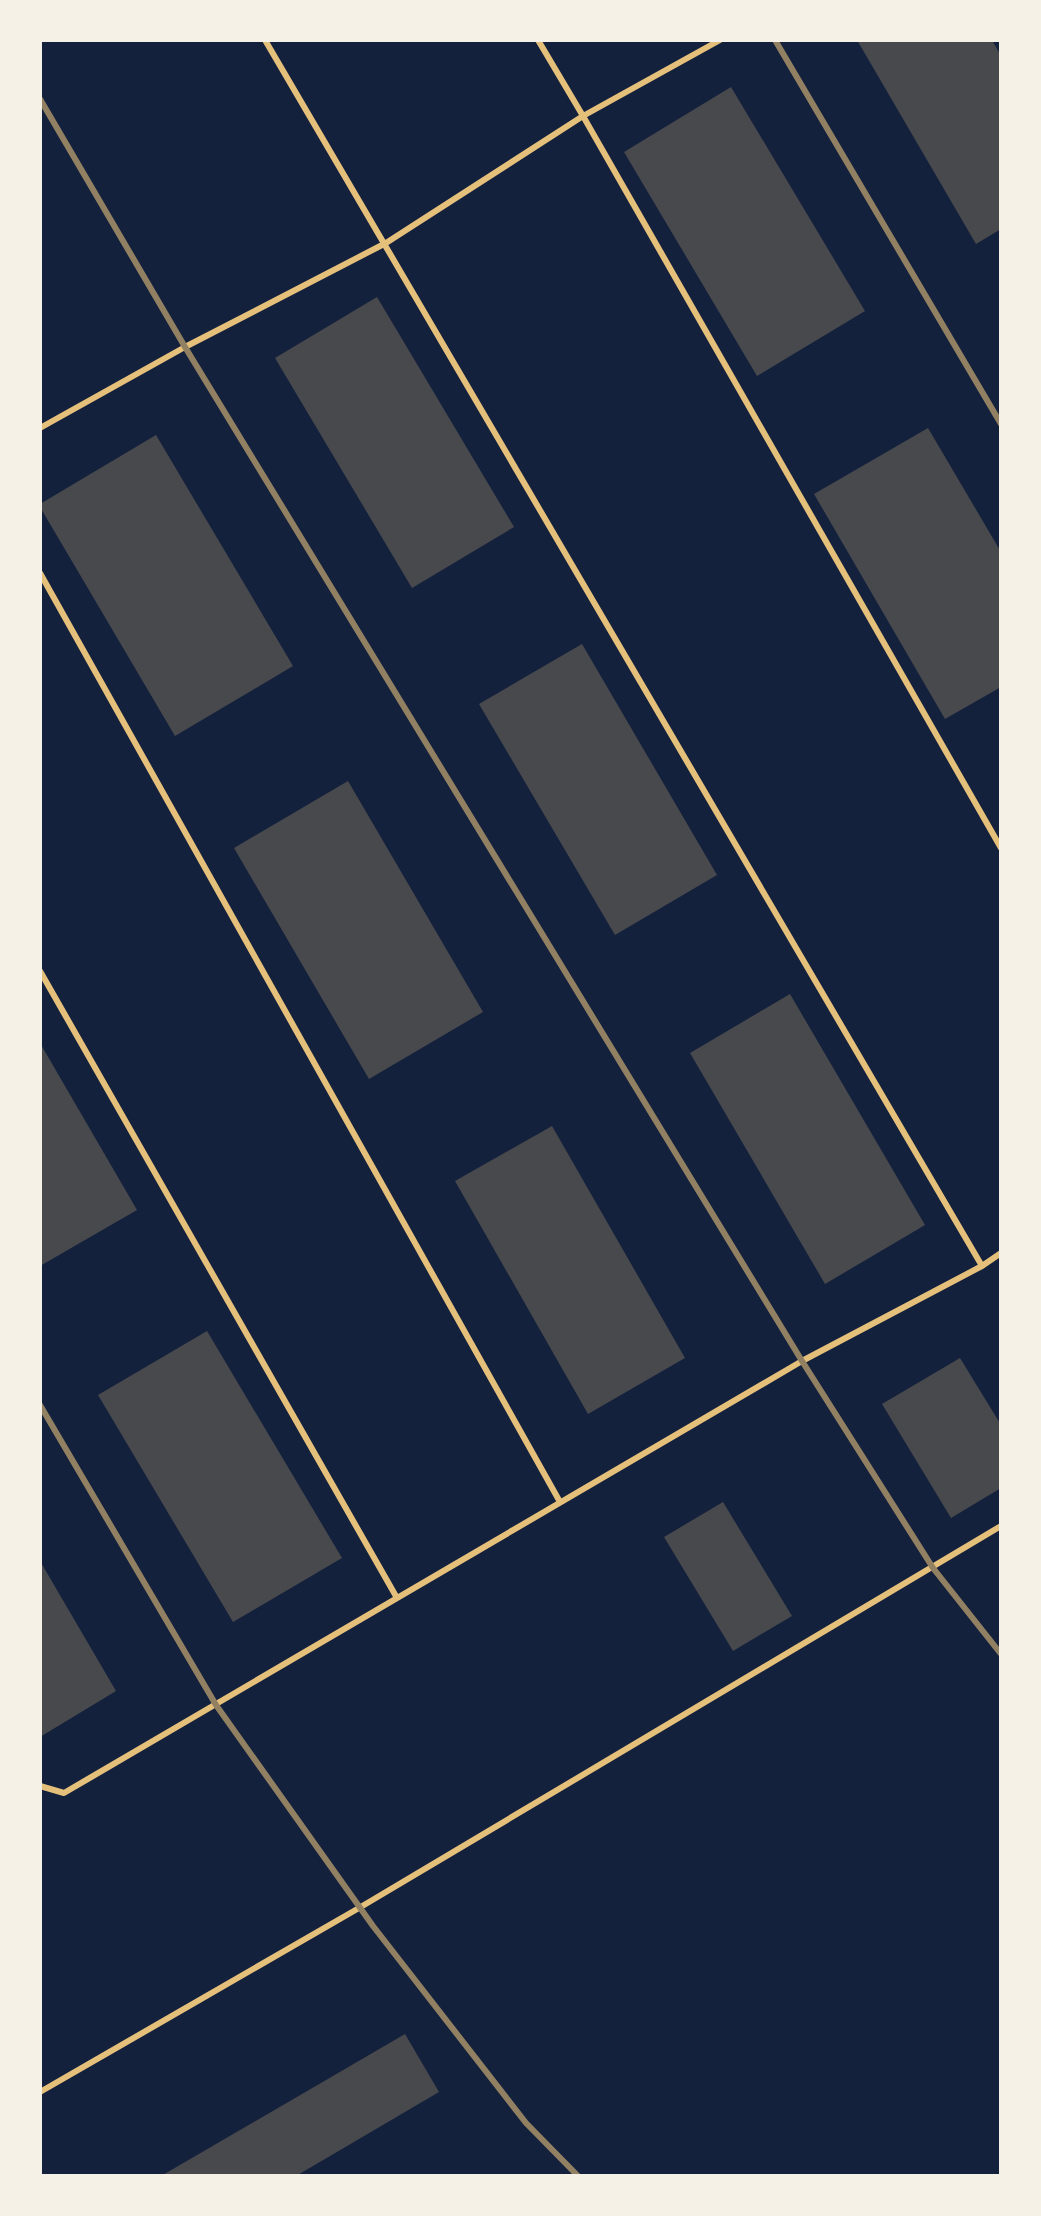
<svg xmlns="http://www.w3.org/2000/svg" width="1041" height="2216" font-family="'PT Sans Narrow',sans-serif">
	<rect width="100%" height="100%" fill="#14213d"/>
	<path fill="#48494c" d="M 857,40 L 992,40 L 1001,56 L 1001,229 L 976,244 Z
		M 731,87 L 865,311 L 757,376 L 624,152 Z
		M 377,297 L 514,527 L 412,588 L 275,358 Z
		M 928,428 L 1001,552 L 1001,687 L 945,719 L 814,494 Z
		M 156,435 L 293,666 L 175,736 L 40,507 L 40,504 Z
		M 582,644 L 717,875 L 615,935 L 479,704 Z
		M 348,781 L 483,1012 L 369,1079 L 234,848 Z
		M 790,994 L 925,1225 L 825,1284 L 690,1053 Z
		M 40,1043 L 137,1210 L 40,1266 Z
		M 552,1126 L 685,1358 L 588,1414 L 455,1181 Z
		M 207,1331 L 342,1558 L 233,1622 L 98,1395 Z
		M 960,1358 L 1001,1425 L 1001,1488 L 951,1518 L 882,1404 Z
		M 723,1502 L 792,1616 L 733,1651 L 664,1537 Z
		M 40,1561 L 116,1691 L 40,1737 Z
		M 405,2034 L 439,2092 L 296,2176 L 161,2176 Z"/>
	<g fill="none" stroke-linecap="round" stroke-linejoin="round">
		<path stroke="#e5c07b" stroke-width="6" d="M 265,40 L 982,1266
			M 538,40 L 583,116 L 1001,848
			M 40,428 L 185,347 L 386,243 L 583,116 L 720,40
			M 40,573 L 560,1502
			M 40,971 L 397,1598
			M 40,1786 L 64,1793 L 802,1361 L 982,1266 L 1001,1253
			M 40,2092 L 359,1908 L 1001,1526"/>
		<path stroke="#918062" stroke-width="6" d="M 775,40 L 1001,424
			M 40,99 L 185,347 L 802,1361 L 933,1568 L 1001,1654
			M 40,1405 L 216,1705 L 373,1926 L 526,2123 L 578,2176"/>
	</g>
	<rect width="1041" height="2216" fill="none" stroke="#f6f1e7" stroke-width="84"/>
</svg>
